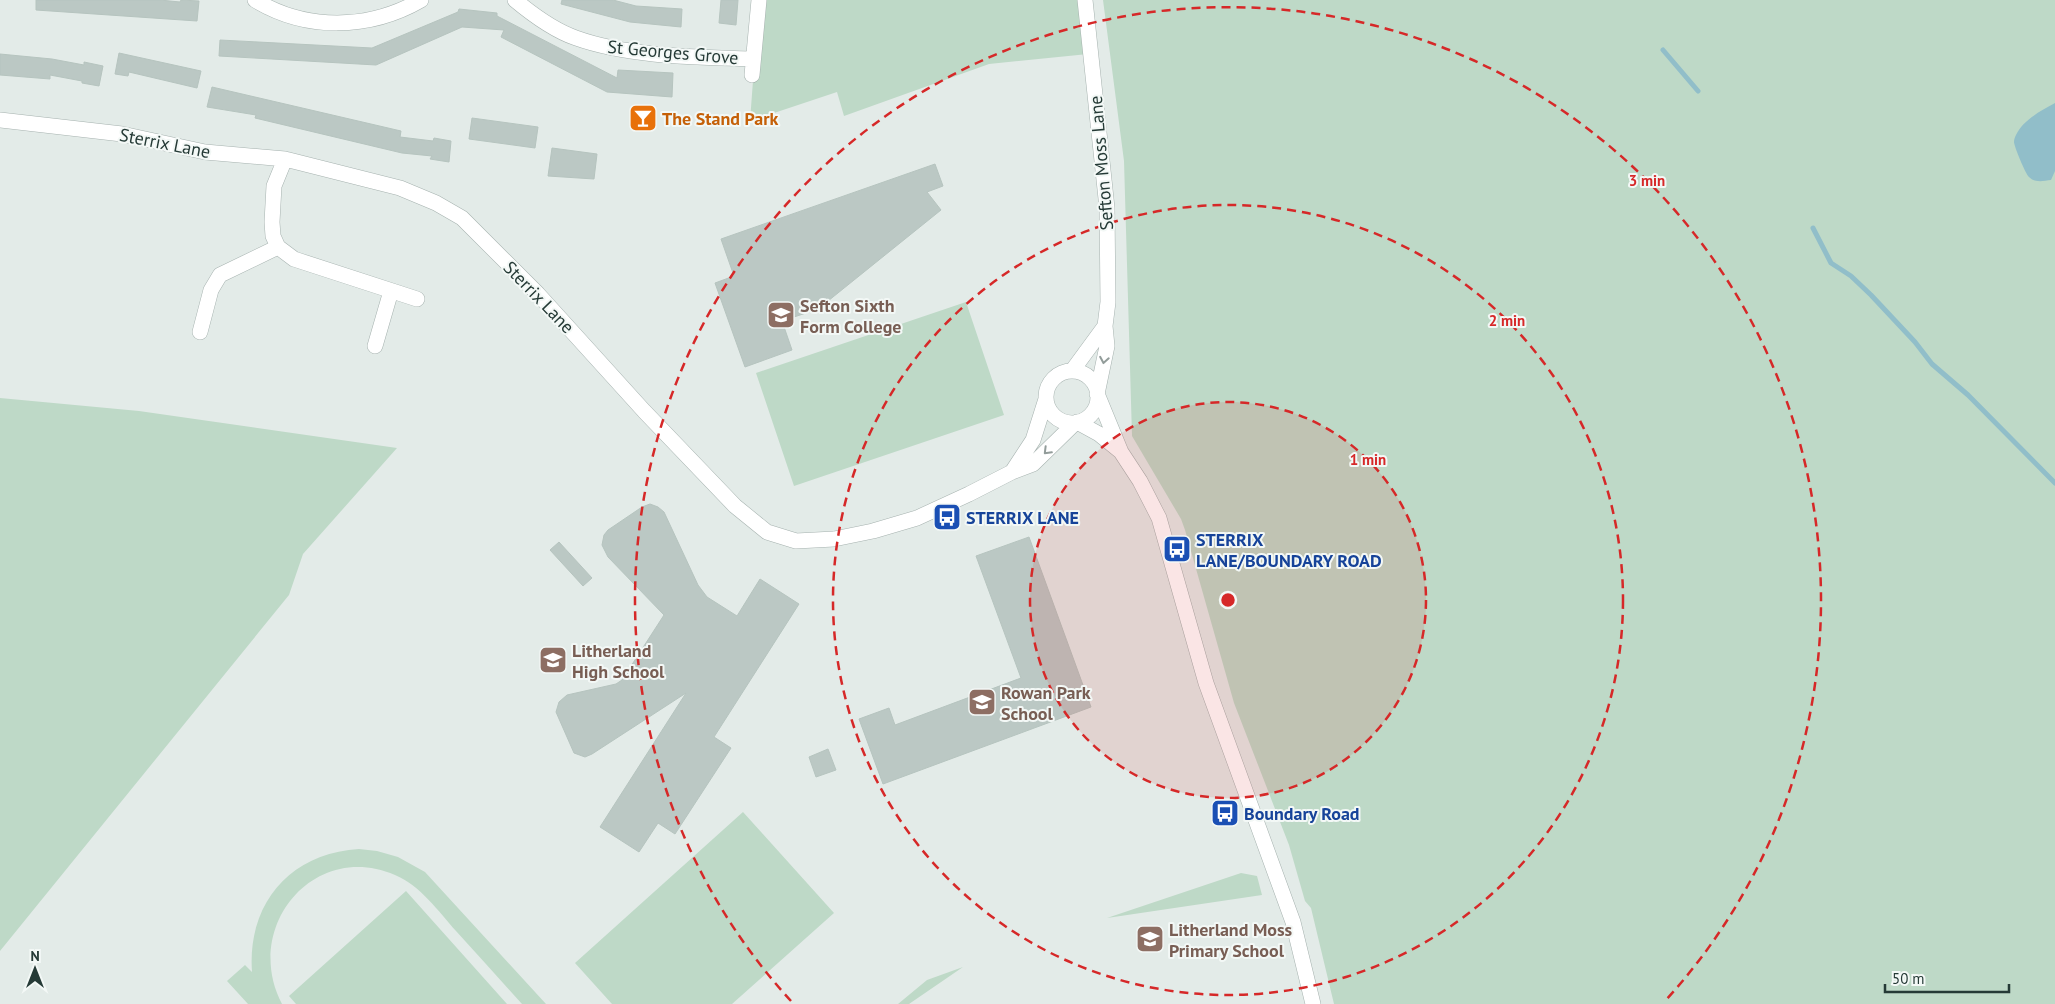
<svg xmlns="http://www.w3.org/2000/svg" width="2055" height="1004" font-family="'PT Sans',sans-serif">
	<rect width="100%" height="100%" fill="#e3ebe8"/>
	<path fill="#bed9c7" d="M 759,0 L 1092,0 L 1098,53 L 989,64 L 844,116 L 837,92 L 750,121 Z
		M 1103,0 L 2055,0 L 2055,1004 L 1334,1004 L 1311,908 L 1305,901 L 1289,845 L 1234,703 L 1185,530 L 1181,519 L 1132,436 L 1124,161 Z
		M 966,302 L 1004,415 L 794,486 L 756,373 Z
		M 0,398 L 139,411 L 397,448 L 303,554 L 289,595 L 0,951 Z
		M 743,812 L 834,913 L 732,1004 L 612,1004 L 575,963 Z
		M 359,849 L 377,851 L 398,857 L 425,872 L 546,1004 L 522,1004 C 500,980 478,955 456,931 C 438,911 421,886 395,875 C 313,840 242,928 282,1004 L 248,1004 L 227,981 L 245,965 L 252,972 C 247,904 290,853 359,849 Z
		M 1241,873 L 1257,876 L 1262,895 L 1107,918 Z
		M 406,891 L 507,1004 L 296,1004 L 289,996 Z
		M 963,967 L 909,1004 L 898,1004 L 927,980 Z"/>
	<path fill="#91bec9" d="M 2055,103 L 2055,171 L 2051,180 C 2043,181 2035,183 2029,177 C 2026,175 2014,146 2014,142 C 2014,139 2015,137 2016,135 C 2023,120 2042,110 2055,103 Z"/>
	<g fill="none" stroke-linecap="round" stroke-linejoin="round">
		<path stroke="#91bec9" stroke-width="5" d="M 1663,50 L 1698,91
			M 1813,228 L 1831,263 L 1851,276 L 1871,295 L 1915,342 L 1932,364 L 1968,395 L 2055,483"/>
	</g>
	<path fill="#bbc8c4" stroke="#b6c4bf" d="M 36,0 L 160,0 L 180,2 L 181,0 L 199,1 L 197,21 L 36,10 Z
		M 562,0 L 613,0 L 636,6 L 682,9 L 681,27 L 630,22 L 561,4 Z
		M 721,0 L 738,0 L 736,25 L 719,23 Z
		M 459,9 L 497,13 L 497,16 L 617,78 L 618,70 L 673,73 L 672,97 L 607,92 L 501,37 L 504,30 L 462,27 L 376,65 L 219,56 L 220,40 L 372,48 L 458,12 Z
		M 119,53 L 201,71 L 197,88 L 129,72 L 128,76 L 115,74 Z
		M 0,54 L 52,59 L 84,65 L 84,62 L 103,66 L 99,86 L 82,83 L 82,81 L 50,75 L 50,79 L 0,75 Z
		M 212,87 L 401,131 L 400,137 L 433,141 L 434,138 L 451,141 L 449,162 L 430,159 L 432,156 L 402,153 L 255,118 L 256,115 L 207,107 Z
		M 472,118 L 538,127 L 535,148 L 469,139 Z
		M 552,148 L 597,154 L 594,179 L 548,176 Z
		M 935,164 L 943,186 L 927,192 L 941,210 L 828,301 L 809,312 L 782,321 L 792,350 L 745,367 L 715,283 L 734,276 L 721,239 Z
		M 650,504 L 658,507 L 664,512 L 698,585 L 707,597 L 737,616 L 760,579 L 799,604 L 714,737 L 731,748 L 675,834 L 658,823 L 639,852 L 600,827 L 686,693 L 592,754 L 585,757 L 574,753 L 556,712 L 559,702 L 567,695 L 616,684 L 622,680 L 664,615 L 608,557 L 602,545 L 604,535 L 608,530 L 642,507 Z
		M 1029,537 L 1091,707 L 883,784 L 859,719 L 889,708 L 895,725 L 1021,678 L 976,556 Z
		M 559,542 L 592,578 L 583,586 L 550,550 Z
		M 828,749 L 836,770 L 816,777 L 809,757 Z"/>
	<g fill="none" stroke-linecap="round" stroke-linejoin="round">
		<defs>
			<path id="minor" d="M 255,0 C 306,31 369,30 421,0
				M 515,0 C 533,15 553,30 576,38 C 629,57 698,57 753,59
				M 1085,0 L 1107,208 L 1108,302 L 1105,326 L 1107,346 L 1097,394
				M 752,75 L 759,0
				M 0,120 L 122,134 L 205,152 L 285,159 L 400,188 L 436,203 L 462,218 L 538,294 L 644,411 L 735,506 L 767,532 L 796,541 L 834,539 L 873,531 L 917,518 L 969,494 L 1012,472 L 1033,464 L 1075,423
				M 285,159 L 274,186 L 272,222 L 273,236 L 278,247 L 294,259 L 417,299
				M 200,332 L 211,290 L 220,275 L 278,247
				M 375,346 L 391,291
				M 1072,371 L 1105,326
				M1046 397a26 26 0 1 1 52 0a26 26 0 1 1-52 0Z
				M 1098,396 L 1121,452 L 1140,481 L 1159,518 L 1206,683 L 1293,922 L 1313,1004
				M 1077,422 L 1099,434 L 1120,451
				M 1012,472 L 1033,440 L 1046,399"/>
		</defs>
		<use href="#minor" stroke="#a6b2af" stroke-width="16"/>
		<use href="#minor" stroke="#fff" stroke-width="15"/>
	</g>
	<defs><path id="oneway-chevron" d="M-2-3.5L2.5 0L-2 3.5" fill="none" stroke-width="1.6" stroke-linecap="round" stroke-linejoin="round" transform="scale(1.25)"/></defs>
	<g stroke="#929c9a">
		<use href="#oneway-chevron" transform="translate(1104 360) rotate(100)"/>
		<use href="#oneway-chevron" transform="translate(1047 451) rotate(135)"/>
	</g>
	<circle cx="1228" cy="600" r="198" fill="#d62828" fill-opacity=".12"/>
	<g fill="none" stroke="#d62828" stroke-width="2.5" stroke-dasharray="9 6">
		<circle cx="1228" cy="600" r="198"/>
		<circle cx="1228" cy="600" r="395"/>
		<path d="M791 1001A593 593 0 1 1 1665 1001"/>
	</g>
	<defs>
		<symbol id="bar-square" viewBox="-11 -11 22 22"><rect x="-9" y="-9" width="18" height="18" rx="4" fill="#e8710a" stroke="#f3f8f6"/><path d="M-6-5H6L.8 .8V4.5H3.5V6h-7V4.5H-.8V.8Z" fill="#fff"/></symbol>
		<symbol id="school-square" viewBox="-11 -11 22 22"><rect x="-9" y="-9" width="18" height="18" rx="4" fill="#8d6e63" stroke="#f3f8f6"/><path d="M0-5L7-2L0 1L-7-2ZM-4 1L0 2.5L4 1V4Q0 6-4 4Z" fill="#fff"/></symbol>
		<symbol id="bus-square" viewBox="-11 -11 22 22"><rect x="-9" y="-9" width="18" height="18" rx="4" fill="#1a4fb4" stroke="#f3f8f6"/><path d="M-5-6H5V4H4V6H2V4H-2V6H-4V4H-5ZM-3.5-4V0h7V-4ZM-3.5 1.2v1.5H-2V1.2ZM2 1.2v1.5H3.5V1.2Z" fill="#fff"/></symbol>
	</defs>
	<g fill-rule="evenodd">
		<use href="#bar-square" x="627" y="102" width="32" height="32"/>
		<use href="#school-square" x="765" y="299" width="32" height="32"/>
		<use href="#bus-square" x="931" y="501" width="32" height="32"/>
		<use href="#bus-square" x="1161" y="533" width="32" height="32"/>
		<use href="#school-square" x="537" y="644" width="32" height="32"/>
		<use href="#school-square" x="966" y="686" width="32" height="32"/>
		<use href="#bus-square" x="1209" y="797" width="32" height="32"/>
		<use href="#school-square" x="1134" y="923" width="32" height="32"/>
	</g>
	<g text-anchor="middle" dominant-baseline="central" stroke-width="4" stroke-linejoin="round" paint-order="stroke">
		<g font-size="18" fill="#253a36" stroke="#f3f8f6">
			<text transform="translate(673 52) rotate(5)">St Georges Grove</text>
			<text transform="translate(165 143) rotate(11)">Sterrix Lane</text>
			<text transform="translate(1101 163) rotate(-95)">Sefton Moss Lane</text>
			<text transform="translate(539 297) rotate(46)">Sterrix Lane</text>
		</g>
		<g font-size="18" font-weight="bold" fill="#c56008" stroke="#f3f8f6" text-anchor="start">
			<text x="662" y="118">The Stand Park</text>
		</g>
		<g font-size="18" font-weight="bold" fill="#785e54" stroke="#f3f8f6" text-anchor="start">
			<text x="800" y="305">Sefton Sixth<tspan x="800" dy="21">Form College</tspan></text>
			<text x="572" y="650">Litherland<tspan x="572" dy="21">High School</tspan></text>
			<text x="1001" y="692">Rowan Park<tspan x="1001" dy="21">School</tspan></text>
			<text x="1169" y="929">Litherland Moss<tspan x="1169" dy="21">Primary School</tspan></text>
		</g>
		<g font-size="18" font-weight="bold" fill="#164399" stroke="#f3f8f6" text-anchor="start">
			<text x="966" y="517">STERRIX LANE</text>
			<text x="1196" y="539">STERRIX<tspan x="1196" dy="21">LANE/BOUNDARY ROAD</tspan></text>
			<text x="1244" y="813">Boundary Road</text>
		</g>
	</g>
	<circle cx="1228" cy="600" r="8" fill="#d62828" stroke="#f3f8f6" stroke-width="2.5"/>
	<g font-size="15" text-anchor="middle" font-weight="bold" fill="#d62828" stroke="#f3f8f6" stroke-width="4" stroke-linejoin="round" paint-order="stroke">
		<text x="1647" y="186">3 min</text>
		<text x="1507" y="326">2 min</text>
		<text x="1368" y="465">1 min</text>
	</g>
	<g transform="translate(35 969)" stroke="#f3f8f6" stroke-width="4" paint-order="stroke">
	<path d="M0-4L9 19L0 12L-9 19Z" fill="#253a36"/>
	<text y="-8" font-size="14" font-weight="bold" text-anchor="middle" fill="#253a36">N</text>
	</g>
	<path d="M1885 984v8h124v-8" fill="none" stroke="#253a36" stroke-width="2.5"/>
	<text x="1892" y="984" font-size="15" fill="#253a36" stroke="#f3f8f6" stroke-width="4" paint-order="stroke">50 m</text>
</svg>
